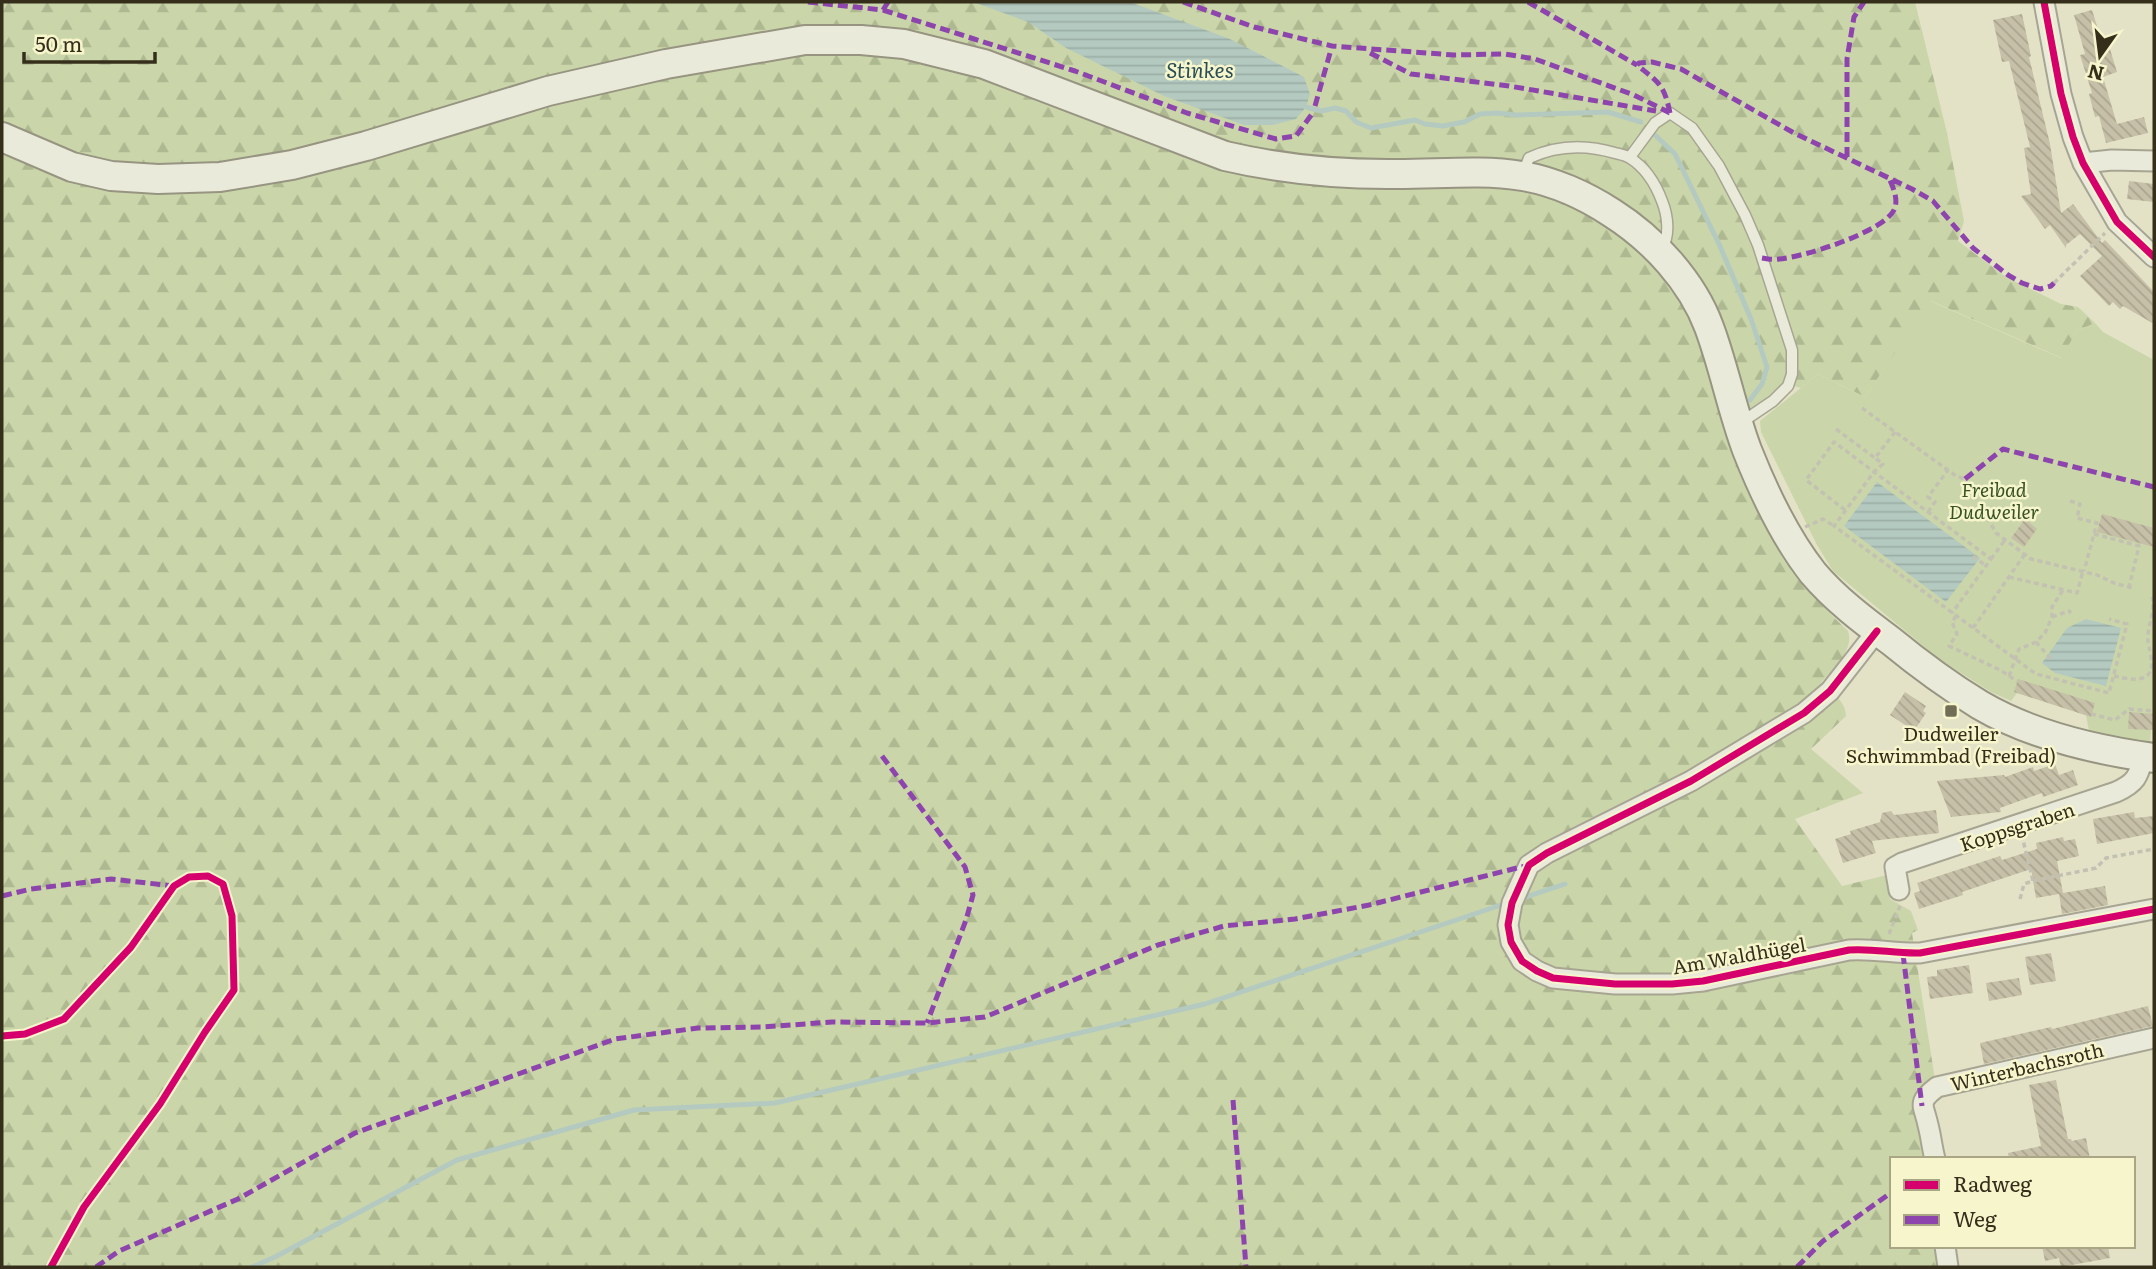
<svg xmlns="http://www.w3.org/2000/svg" width="2156" height="1269" font-family="Literata,serif">
	<defs>
		<pattern id="forest-firs" width="22" height="20" patternUnits="userSpaceOnUse" patternTransform="scale(1.75)"><rect width="22" height="20" fill="#cad6a9"/><path d="M5 1l3.5 6h-7zM16 11l3.5 6h-7z" fill="#aeb891"/></pattern>
		<pattern id="water-rules" width="6" height="5" patternUnits="userSpaceOnUse" patternTransform="scale(1.75)"><rect width="6" height="5" fill="#b4cac1"/><path d="M0 2.5h6" fill="none" stroke="#9baea5"/></pattern>
		<pattern id="building-back-hatch" width="6" height="6" patternUnits="userSpaceOnUse" patternTransform="scale(1.75)"><rect width="6" height="6" fill="#c6c0a8"/><path d="M-1 5l2 2M0 0l6 6M5-1l2 2" fill="none" stroke="#aba590"/></pattern>
	</defs>
	<rect width="100%" height="100%" fill="#e3e2c7"/>
	<path fill="url(#forest-firs)" d="M 2,2 L 1915,2 L 1947,133 L 1964,221 L 1958,241 L 2006,277 L 2061,304 L 2078,307 L 2095,323 L 2077,331 L 2062,358 L 1931,301 L 1865,397 L 1818,374 L 1801,388 L 1783,383 L 1772,395 L 1748,412 L 1645,223 L 1623,202 L 1580,180 L 1388,161 L 1307,159 L 1229,143 L 987,53 L 664,50 L 595,66 L 448,105 L 310,148 L 211,163 L 109,165 L 74,155 L 2,121 Z
		M 859,53 C 900,56 943,62 982,76 C 1073,108 1160,157 1255,177 C 1313,189 1373,187 1431,187 C 1471,187 1512,187 1550,199 C 1572,206 1593,219 1612,231 C 1625,240 1641,250 1652,262 C 1658,268 1662,276 1667,282 C 1706,339 1720,412 1742,476 C 1763,535 1803,589 1848,631 C 1855,650 1832,669 1821,683 C 1831,692 1846,701 1846,716 L 1811,749 L 1863,793 L 1795,819 L 1842,886 L 1887,875 L 1890,899 L 1911,911 L 1918,930 L 1912,933 L 1936,1086 L 1930,1091 L 1934,1159 L 1892,1159 L 1892,1246 L 1944,1246 L 1948,1267 L 2,1267 L 2,152 L 44,171 L 96,186 L 225,188 L 302,177 L 548,106 L 669,77 L 807,54 Z"/>
	<path fill="#cad6a9" d="M 1930,301 L 2061,358 L 2077,331 L 2095,323 L 2103,332 L 2154,360 L 2154,730 L 2151,730 L 2150,743 L 2089,731 L 2086,715 L 2017,693 L 2011,701 L 1991,692 L 1939,659 L 1833,571 L 1817,545 L 1761,432 L 1760,421 L 1818,374 L 1865,397 Z"/>
	<path fill="url(#water-rules)" d="M 973,2 L 1130,2 L 1230,39 L 1304,77 L 1310,94 L 1306,107 L 1296,119 L 1273,125 L 1244,125 L 1164,96 L 1066,48 L 1028,22 Z
		M 1877,482 L 1980,558 L 1946,602 L 1844,526 Z
		M 2086,619 L 2121,628 L 2106,686 L 2055,673 L 2042,663 L 2067,628 Z"/>
	<g fill="none" stroke-linecap="round" stroke-linejoin="round">
		<path stroke="#b4cac1" stroke-width="5" d="M 1302,104 L 1306,107 L 1321,111 L 1335,108 L 1346,111 L 1356,122 L 1371,128 L 1415,120 L 1425,124 L 1443,126 L 1464,122 L 1480,114 L 1497,113 L 1516,115 L 1608,112 L 1641,122
			M 1655,135 L 1675,154 L 1719,244 L 1751,319 L 1767,367 L 1762,384 L 1750,400
			M 1520,899 L 1565,884
			M 252,1267 L 275,1257 L 457,1160 L 634,1110 L 775,1103 L 1205,1004 L 1507,903"/>
	</g>
	<path fill="url(#building-back-hatch)" d="M 2092,10 L 2104,48 L 2109,46 L 2117,72 L 2103,77 L 2117,124 L 2144,117 L 2148,133 L 2106,143 L 2099,116 L 2095,117 L 2089,94 L 2092,93 L 2080,55 L 2085,54 L 2074,15 Z
		M 2022,14 L 2031,56 L 2029,57 L 2050,144 L 2061,213 L 2073,204 L 2102,243 L 2105,240 L 2154,292 L 2154,324 L 2123,306 L 2120,309 L 2113,302 L 2109,306 L 2080,276 L 2102,256 L 2080,234 L 2066,245 L 2066,248 L 2050,225 L 2045,229 L 2021,196 L 2031,194 L 2024,148 L 2030,147 L 2009,61 L 2002,62 L 1993,20 Z
		M 2129,181 L 2154,184 L 2154,202 L 2127,199 Z
		M 2102,514 L 2154,528 L 2154,547 L 2097,532 Z
		M 2025,519 L 2037,529 L 2024,547 L 2011,538 Z
		M 2018,679 L 2095,703 L 2091,717 L 2014,692 Z
		M 1905,692 L 1926,706 L 1923,711 L 1926,713 L 1914,731 L 1890,715 Z
		M 2129,712 L 2154,714 L 2154,730 L 2128,729 Z
		M 2055,764 L 2059,775 L 2073,770 L 2078,785 L 2043,797 L 2042,793 L 2000,808 L 2001,812 L 1951,817 L 1937,781 L 2004,775 L 2005,777 L 2033,767 L 2034,771 Z
		M 1936,810 L 1939,833 L 1872,841 L 1876,853 L 1843,863 L 1835,839 L 1851,834 L 1850,831 L 1880,822 L 1882,813 L 1891,811 L 1894,815 Z
		M 2134,812 L 2135,818 L 2154,816 L 2154,833 L 2097,844 L 2093,819 Z
		M 2063,837 L 2064,841 L 2075,839 L 2079,856 L 2057,861 L 2063,893 L 2105,886 L 2108,905 L 2062,914 L 2059,894 L 2036,898 L 2031,869 L 1962,892 L 1963,895 L 1919,909 L 1914,893 L 1920,891 L 1917,883 L 2000,856 L 2002,860 L 2037,849 L 2036,843 Z
		M 2051,953 L 2056,981 L 2030,985 L 2025,957 Z
		M 1969,965 L 1973,993 L 1930,999 L 1927,977 L 1937,976 L 1937,970 Z
		M 2019,978 L 2022,995 L 1989,1001 L 1986,983 Z
		M 2148,1006 L 2153,1026 L 1984,1064 L 1980,1043 L 2051,1027 L 2052,1029 Z
		M 2056,1080 L 2068,1139 L 2071,1139 L 2072,1141 L 2086,1138 L 2090,1159 L 2009,1159 L 2008,1153 L 2041,1146 L 2029,1085 Z
		M 2042,1246 L 2108,1246 L 2110,1258 L 2061,1267 L 2059,1258 L 2045,1261 Z"/>
	<g fill="none" stroke-linecap="round" stroke-linejoin="round">
		<defs>
			<path id="lane" d="M 1630,157 L 1655,123 L 1670,113 L 1692,128 L 1719,166 L 1745,215 L 1758,245 L 1792,350 L 1792,374 L 1788,386 L 1773,401 L 1739,424
				M 1523,173 L 1529,158 C 1557,145 1585,144 1615,153 C 1619,154 1626,155 1630,158 C 1646,168 1656,185 1662,201 C 1668,216 1670,235 1662,249"/>
			<path id="street" d="M 2044,2 L 2061,94 L 2073,137 L 2083,163 L 2117,222 L 2154,257
				M 2083,163 L 2112,160 L 2154,161
				M 1877,631 L 1830,691 L 1804,713 L 1691,781 L 1547,853 L 1529,865 L 1512,903 L 1508,925 L 1511,942 L 1522,961 L 1537,971 L 1553,978 L 1615,984 L 1672,984 L 1703,981 L 1849,950 C 1873,948 1896,954 1920,953 L 2154,909
				M 1899,890 L 1895,867 L 1902,863 L 2116,792 C 2136,783 2138,777 2144,756
				M 1935,1159 C 1932,1148 1931,1136 1928,1125 C 1924,1105 1916,1103 1937,1087 L 2154,1038
				M 1945,1246 L 1948,1267"/>
			<path id="secondary" d="M 2,137 L 72,167 L 111,176 L 158,179 L 220,177 L 292,165 L 366,146 L 548,91 L 666,64 L 805,40 L 861,40 L 904,44 L 984,64 L 1225,156 C 1281,169 1331,174 1388,174 C 1432,175 1479,169 1522,176 C 1553,181 1586,196 1612,213 C 1653,239 1692,281 1709,327 C 1724,367 1732,410 1747,450 C 1764,493 1784,536 1813,573 C 1835,599 1864,621 1891,641 C 1919,664 1949,686 1980,705 C 2033,736 2095,750 2154,758"/>
		</defs>
		<use href="#lane" stroke="#a7a592" stroke-width="13"/>
		<use href="#street" stroke="#a7a592" stroke-width="23"/>
		<use href="#secondary" stroke="#979481" stroke-width="32"/>
		<path stroke="#c3c1b1" stroke-width="3.5" stroke-dasharray="5 3.5" stroke-linecap="butt" d="M 2054,283 L 2105,233
			M 1862,408 L 1956,476 L 1965,479 L 1996,533 L 2031,559 L 2097,575 L 2114,583 L 2132,588
			M 1836,429 L 1875,458
			M 1895,432 L 1875,458 L 1883,464 L 1874,472 L 1834,526 L 2036,674 L 2109,693 L 2127,624 L 2109,619
			M 2070,501 L 2080,504 L 2077,518 L 2097,523 L 2084,571
			M 1845,510 L 1806,480 L 1834,442 L 1991,559 L 1952,613
			M 1928,512 L 1935,502 L 1928,497 L 1948,470
			M 1805,527 L 1823,519 L 1834,526
			M 2094,534 L 2139,546 L 2129,587
			M 1973,556 L 1986,566
			M 1991,559 L 2005,540
			M 2009,577 L 2077,593 L 2083,571
			M 1956,616 L 1952,622 L 1957,634 L 1949,646 L 2000,670 L 2017,681
			M 2052,617 L 2069,611 L 2071,613
			M 1973,628 L 2025,554
			M 2036,642 L 2051,659
			M 2009,676 L 2019,649 L 2036,642 L 2045,633 L 2052,617 L 2052,607 L 2063,590
			M 2114,676 C 2131,680 2156,685 2151,657 C 2150,649 2147,643 2148,635 C 2149,622 2155,611 2152,597
			M 2091,714 L 2115,720 L 2129,709 L 2154,711
			M 2033,881 L 2096,868 L 2106,858 L 2154,849
			M 2020,899 L 2024,884 L 2033,881 L 2023,840
			M 1889,934 L 1900,906"/>
		<use href="#lane" stroke="#eaeada" stroke-width="10"/>
		<use href="#street" stroke="#eaeada" stroke-width="19"/>
		<use href="#secondary" stroke="#eaeada" stroke-width="28"/>
		<path stroke="#8e44ad" stroke-width="5" stroke-dasharray="10 5" stroke-linecap="butt" d="M 808,2 L 883,10 L 888,2
			M 1183,2 L 1254,27 L 1332,46 L 1454,55 L 1505,54 L 1535,59 L 1634,95 L 1670,113
			M 1528,2 L 1637,65
			M 883,10 L 1075,71 L 1187,113 L 1276,139 L 1296,136 L 1312,114
			M 1370,53 L 1411,74 L 1509,86 L 1656,111
			M 1315,106 L 1332,46
			M 1670,113 C 1664,84 1659,83 1637,65 L 1639,63 L 1652,62 L 1681,69 L 1794,133 L 1912,189 L 1933,201 L 1973,248 L 2008,275 L 2022,283 L 2040,289 L 2051,286 L 2054,283
			M 1847,157 L 1847,59 L 1854,17 L 1864,2
			M 1762,258 C 1768,259 1774,260 1779,259 C 1804,257 1883,232 1894,210 C 1899,200 1893,187 1889,178
			M 1965,479 L 2003,449 L 2154,487
			M 882,756 L 965,867 L 973,895 L 966,920 L 927,1023
			M 2,896 L 31,889 L 111,879 L 174,886
			M 1903,954 L 1922,1106
			M 1233,1100 L 1246,1267
			M 96,1267 L 119,1251 L 238,1199 L 355,1133 L 615,1039 L 698,1028 L 763,1027 L 832,1022 L 927,1023 L 985,1017 L 1158,945 L 1224,926 L 1295,919 L 1369,905 L 1529,865
			M 1797,1267 L 1823,1241 L 1892,1192"/>
		<defs>
			<path id="cycleway" d="M 2044,2 L 2061,94 L 2073,137 L 2083,163 L 2117,222 L 2154,257
				M 1877,631 L 1830,691 L 1804,713 L 1691,781 L 1547,853 L 1529,865 L 1512,903 L 1508,925 L 1511,942 L 1522,961 L 1537,971 L 1553,978 L 1615,984 L 1672,984 L 1703,981 L 1849,950 C 1873,948 1896,954 1920,953 L 2154,909
				M 2,1036 L 25,1034 L 64,1019 L 131,947 L 174,886 L 189,877 L 208,876 L 223,884 L 232,916 L 234,990 L 205,1032 L 160,1104 L 84,1207 L 51,1267"/>
		</defs>
		<use href="#cycleway" stroke="#f6f5cc" stroke-width="11"/>
		<use href="#cycleway" stroke="#d6006c" stroke-width="7"/>
	</g>
	<rect fill="#726d57" stroke="#f6f5cc" stroke-width="2.5" x="1944" y="704" width="14" height="14" rx="3.5"/>
	<g text-anchor="middle" dominant-baseline="central" stroke-width="5" stroke-linejoin="round" paint-order="stroke">
		<g font-size="19" font-style="italic" fill="#385221" stroke="#f6f5cc">
			<text x="1994" y="489">Freibad<tspan x="1994" dy="22">Dudweiler</tspan></text>
		</g>
		<g font-size="19" fill="#352e1b" stroke="#f6f5cc">
			<text x="1951" y="733">Dudweiler<tspan x="1951" dy="22">Schwimmbad (Freibad)</tspan></text>
		</g>
		<g font-size="19" fill="#352e1b" stroke="#f6f5cc">
			<text transform="translate(2017 826) rotate(-18)">Koppsgraben</text>
			<text transform="translate(1739 955) rotate(-10)">Am Waldhügel</text>
			<text transform="translate(2027 1066) rotate(-13)">Winterbachsroth</text>
		</g>
		<g font-size="21" font-style="italic" fill="#294c55" stroke="#f6f5cc">
			<text x="1200" y="68">Stinkes</text>
		</g>
	</g>
	<rect width="2156" height="1269" fill="none" stroke="#352e1b" stroke-width="7"/>
	<rect x="1890" y="1157" width="245" height="91" fill="#f6f5cc" stroke="#a9a585" stroke-width="2"/>
	<rect x="1904" y="1180" width="35" height="10" fill="#d6006c" stroke="#a9a585" stroke-width="2"/>
	<text x="1953" y="1192" font-size="21" fill="#352e1b">Radweg</text>
	<rect x="1904" y="1215" width="35" height="10" fill="#8e44ad" stroke="#a9a585" stroke-width="2"/>
	<text x="1953" y="1227" font-size="21" fill="#352e1b">Weg</text>
	<g transform="translate(2100 56) rotate(194)" stroke="#f6f5cc" stroke-width="5" paint-order="stroke">
	<path d="M0-5L12 26L0 18L-12 26Z" fill="#352e1b"/>
	<text y="-10" font-size="19" font-weight="bold" text-anchor="middle" fill="#352e1b">N</text>
	</g>
	<path d="M24 52v10h131v-10" fill="none" stroke="#352e1b" stroke-width="3.5"/>
	<text x="35" y="52" font-size="21" fill="#352e1b" stroke="#f6f5cc" stroke-width="5" paint-order="stroke">50 m</text>
</svg>
